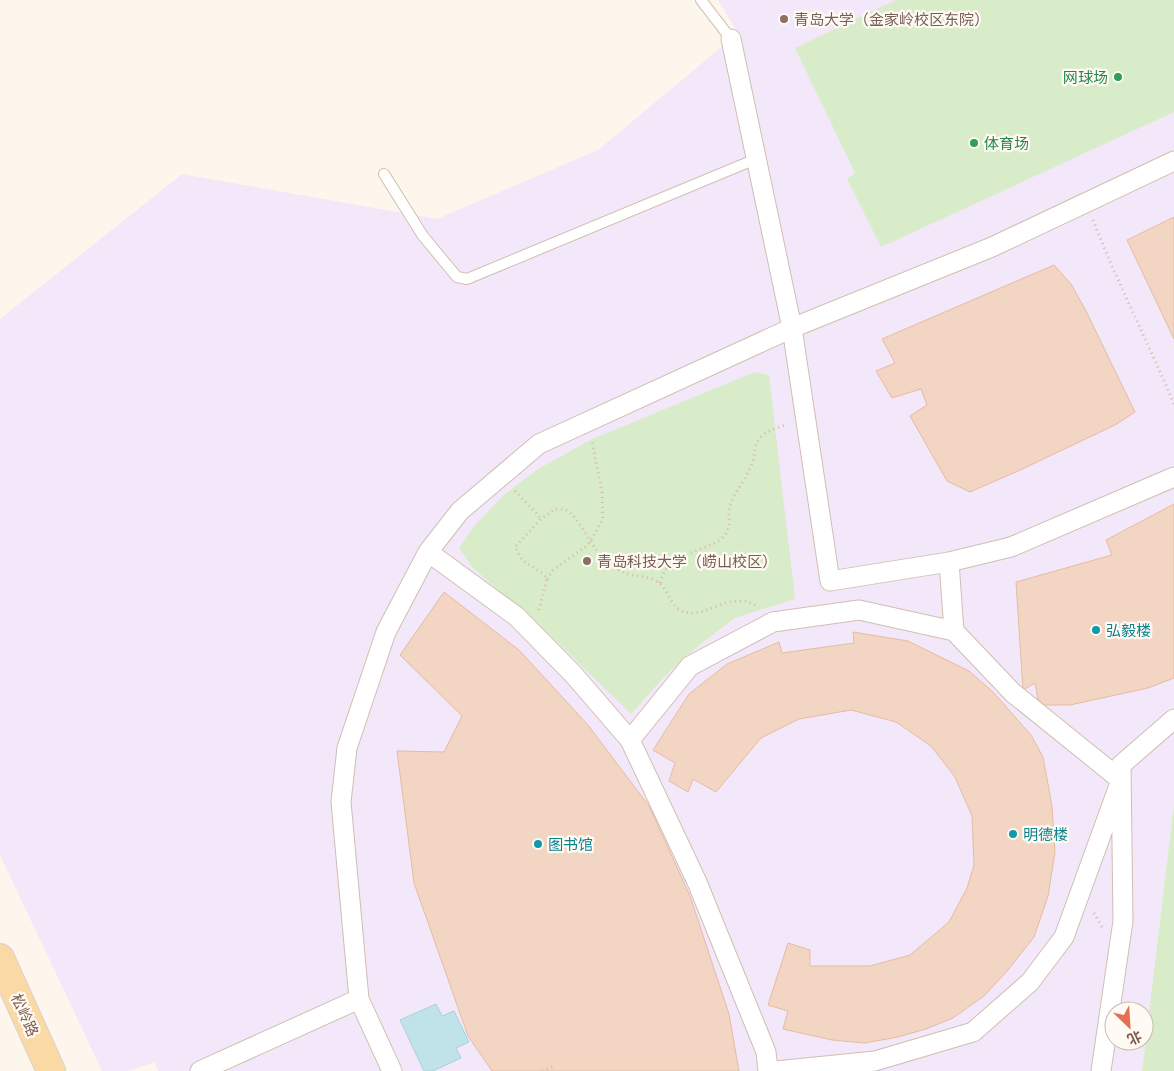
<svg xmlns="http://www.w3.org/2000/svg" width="1174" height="1071" font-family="'IBM Plex Sans','Noto Sans SC',sans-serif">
	<rect width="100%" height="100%" fill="#fdf6ec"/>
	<path fill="#f3e8fa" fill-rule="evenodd" d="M 718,0 L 1174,0 L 1174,804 L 1142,1071 L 158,1071 L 155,1062 L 129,1071 L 102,1071 L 0,855 L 0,319 L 182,174 L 437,219 L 598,150 L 731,39 L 741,39 ZM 1114,1011 L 1144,1011 L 1144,1041 L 1114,1041 Z"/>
	<path fill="#d8ecc9" d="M 896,0 L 1174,0 L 1174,112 L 881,247 L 847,179 L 855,173 L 795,48 Z
		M 755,372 L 769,375 L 795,599 L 735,618 L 693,650 L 665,676 L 631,714 L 554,639 L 472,567 L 459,548 L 475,525 L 505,494 L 538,469 L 592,439 Z
		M 1174,804 L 1174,1071 L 1142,1071 Z"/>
	<path fill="#bfe3e8" stroke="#a5d3da" d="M 436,1004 L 442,1016 L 454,1011 L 469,1042 L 456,1048 L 461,1058 L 433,1071 L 424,1071 L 400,1020 Z"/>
	<path fill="#f3d5c3" stroke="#e6bba3" d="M 1174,217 L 1174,339 L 1127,240 Z
		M 1054,265 L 1071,284 L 1085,309 L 1135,412 L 1115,425 L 1018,471 L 970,492 L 947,481 L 910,416 L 927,405 L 921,389 L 892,398 L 876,371 L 895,363 L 882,339 Z
		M 1174,504 L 1174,678 L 1148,688 L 1070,705 L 1039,705 L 1035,683 L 1023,690 L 1016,582 L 1112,555 L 1106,540 Z
		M 444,592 L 519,650 L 588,725 L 649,806 L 690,896 L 729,1014 L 739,1071 L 492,1071 L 468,1036 L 414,883 L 397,751 L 444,752 L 462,716 L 400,655 Z
		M 853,632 L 908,641 L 969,671 L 993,692 L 1031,735 L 1043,757 L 1052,806 L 1055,852 L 1048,896 L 1034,937 L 1008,970 L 984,996 L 953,1018 L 926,1029 L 898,1037 L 865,1043 L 832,1040 L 783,1029 L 788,1011 L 768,1005 L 788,943 L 810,950 L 810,966 L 870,966 L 910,955 L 949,922 L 967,888 L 974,865 L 972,816 L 955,777 L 931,746 L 896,722 L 851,710 L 799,719 L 761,738 L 716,792 L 693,779 L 688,792 L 669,781 L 675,763 L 653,750 L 689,694 L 727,664 L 779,642 L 782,653 L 854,643 Z"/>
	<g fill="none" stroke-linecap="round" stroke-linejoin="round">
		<defs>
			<path id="lane" d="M 701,0 L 731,39
				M 384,174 L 423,236 L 457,277 L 467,279 L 756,159"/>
			<path id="street" d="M 731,39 L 792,328 L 830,581 L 949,562 L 1011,547 L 1174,477
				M 428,552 L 516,616 L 573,674 L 630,740 L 697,882 L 766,1052 L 768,1071
				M 630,740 L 690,666 L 773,622 L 859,610 L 954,631
				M 200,1071 L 359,999
				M 392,1071 L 359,999 L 341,802 L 347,748 L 386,632 L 428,552 L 460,511 L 539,444 L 792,328 L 992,247 L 1174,161
				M 776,1071 L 875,1061 L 973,1032 L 1030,982 L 1064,937 L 1121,780 L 1013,693 L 954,631 L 949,562
				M 1101,1071 L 1123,921 L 1121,765 L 1174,719"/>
			<path id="primary" d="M 0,958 L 51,1071"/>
		</defs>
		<use href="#lane" stroke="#d1beb0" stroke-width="12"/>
		<use href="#street" stroke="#d1beb0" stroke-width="21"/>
		<use href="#primary" stroke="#dad1cd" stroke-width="30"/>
		<path stroke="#d9b8a5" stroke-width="3" stroke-dasharray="1 4" stroke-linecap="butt" d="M 1093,220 C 1117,282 1148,342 1174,404
			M 515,491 L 538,515 L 540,520
			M 547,579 L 553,570 L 588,545 L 603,519 L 602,492 L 592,442
			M 660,583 C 667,552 702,554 722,538 C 733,529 727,516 730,505 C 736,490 748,476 753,461 C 755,452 754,443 762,436 C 768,430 778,428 786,425
			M 539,610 L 547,579 L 542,573 L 522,560 L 515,547 L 540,520 L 555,509 C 558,509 563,509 566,510 C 577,515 588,540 596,549 C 603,558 615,569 625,573 C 636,577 647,575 658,582 C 668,589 670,606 682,611 C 709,621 726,588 759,607
			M 1094,913 L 1102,927
			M 542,1071 L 555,1066"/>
		<use href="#lane" stroke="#fff" stroke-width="10"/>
		<use href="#street" stroke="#fff" stroke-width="19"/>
		<use href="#primary" stroke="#fbd9a5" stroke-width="28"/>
	</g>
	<g fill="#8d6e63" stroke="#fffaf3" stroke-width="2">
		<circle cx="784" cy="19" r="5"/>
		<circle cx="587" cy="561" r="5"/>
	</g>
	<g fill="#2e9e5b" stroke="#fffaf3" stroke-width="2">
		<circle cx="1118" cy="77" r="5"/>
		<circle cx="974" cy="143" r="5"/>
	</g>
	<g fill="#0f9aa8" stroke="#fffaf3" stroke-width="2">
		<circle cx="1096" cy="630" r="5"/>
		<circle cx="1013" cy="834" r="5"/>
		<circle cx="538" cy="844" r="5"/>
	</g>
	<g text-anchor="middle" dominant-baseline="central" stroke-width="4.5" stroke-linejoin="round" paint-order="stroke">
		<g font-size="15" fill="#785e54" stroke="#fffaf3" text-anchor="start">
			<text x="794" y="19">青岛大学（金家岭校区东院）</text>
			<text x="597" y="561">青岛科技大学（崂山校区）</text>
		</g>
		<g font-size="15" fill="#27864d" stroke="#fffaf3" text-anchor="end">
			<text x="1108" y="77">网球场</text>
			<text x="984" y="143" text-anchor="start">体育场</text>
		</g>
		<g font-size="15" fill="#0d838f" stroke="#fffaf3" text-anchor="start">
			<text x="1106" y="630">弘毅楼</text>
			<text x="1023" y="834">明德楼</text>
			<text x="548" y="844">图书馆</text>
		</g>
		<g font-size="15" fill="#7a5c4d" stroke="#fffaf3">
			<text transform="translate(25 1015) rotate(66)">松岭路</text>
		</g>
	</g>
	<g transform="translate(1129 1026) rotate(155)"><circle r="24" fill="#fffaf3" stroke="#cabbb1"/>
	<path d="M0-4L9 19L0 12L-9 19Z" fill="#e76f51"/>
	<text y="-8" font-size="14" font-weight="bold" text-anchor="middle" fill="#7a5c4d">北</text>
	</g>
</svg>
